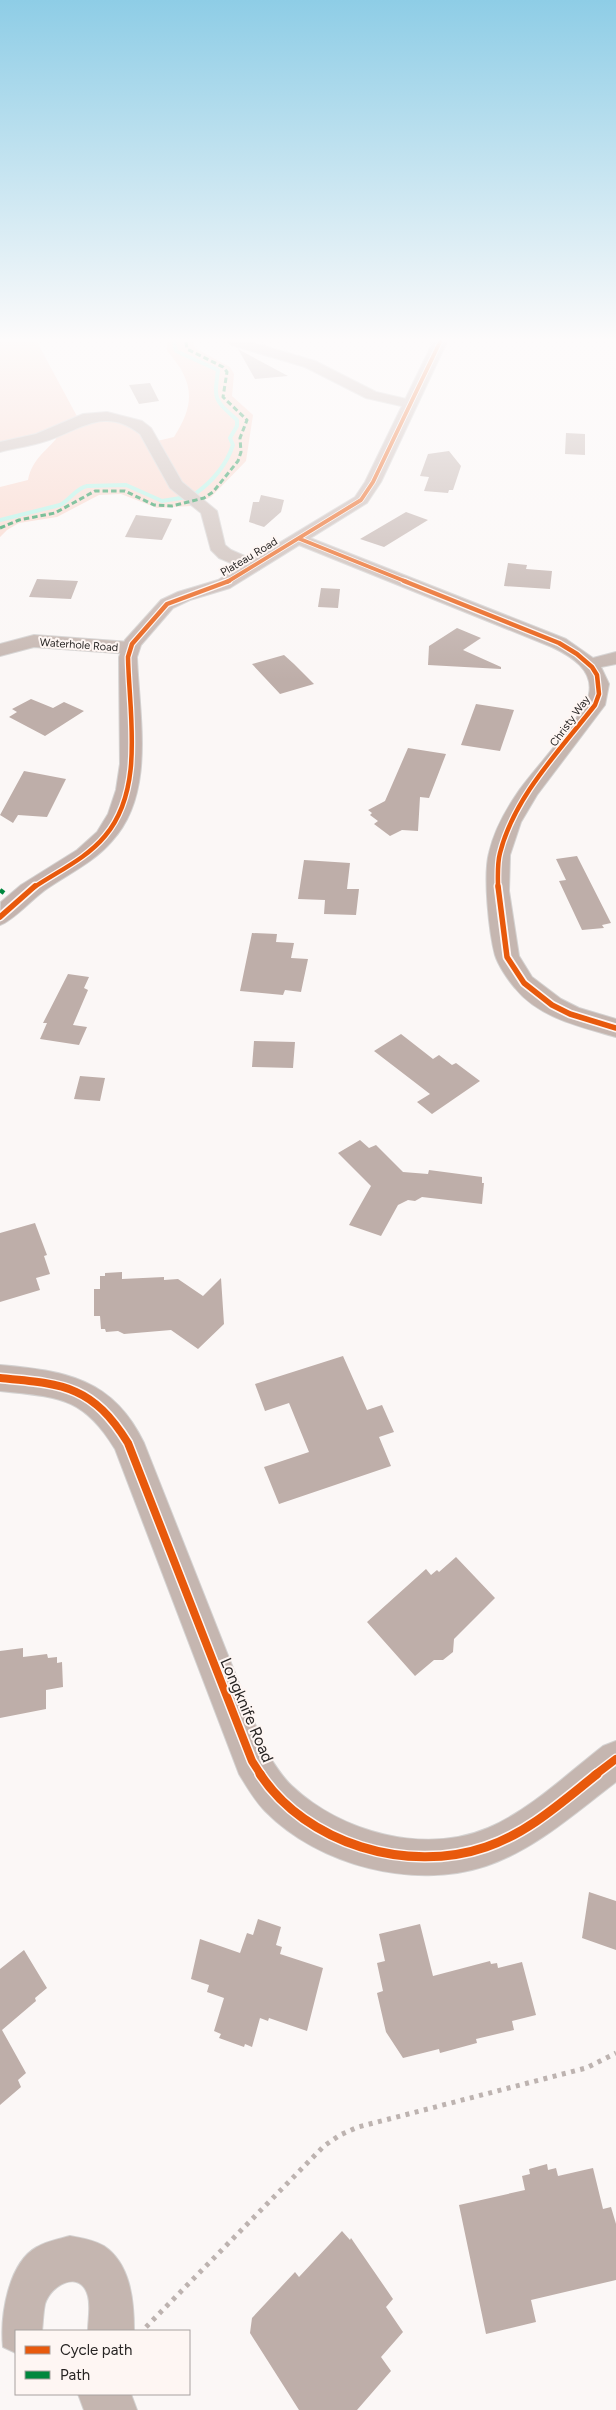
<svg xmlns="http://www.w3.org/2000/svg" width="616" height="2410" font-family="Figtree,sans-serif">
	<rect width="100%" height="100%" fill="#fbf7f6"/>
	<path fill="#f9d3c7" d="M 0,342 L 37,342 L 79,420 L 118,418 L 153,442 L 174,437 C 196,403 194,381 167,351 L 167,342 L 193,342 L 195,348 L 230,367 L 234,374 L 232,396 L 253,415 L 246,461 L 211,497 L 191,506 L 157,508 L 121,494 L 99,495 L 57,517 L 19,523 L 7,530 L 0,537 L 0,487 L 28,480 C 32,460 44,453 56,439 L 57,431 L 0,447 Z"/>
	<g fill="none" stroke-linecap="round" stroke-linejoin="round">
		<path stroke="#a8f2e3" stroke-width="4" d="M 174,342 L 176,351 L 218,370 C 214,401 214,399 237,420 L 237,426 L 230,438 L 233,445 C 226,466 213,481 195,494
			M 0,520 L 60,505 C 70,500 76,488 87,486 L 126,485 L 162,501 L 187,497"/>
	</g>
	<path fill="#beaea9" d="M 238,349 L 288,376 L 255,379 Z
		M 150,383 L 159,401 L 139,404 L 129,385 Z
		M 566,433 L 585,434 L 585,455 L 565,454 Z
		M 449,451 L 461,466 L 453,490 L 449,490 L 448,493 L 424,491 L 429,477 L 420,476 L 428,454 Z
		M 261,495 L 284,500 L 281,512 L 264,527 L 249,522 L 253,502 L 259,502 Z
		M 406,512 L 428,520 L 384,547 L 360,539 Z
		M 136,515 L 172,519 L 162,540 L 125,537 Z
		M 508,563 L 527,565 L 526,569 L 552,571 L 550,589 L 504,586 Z
		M 37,579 L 78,581 L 71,599 L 29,597 Z
		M 321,588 L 340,589 L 338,608 L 318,607 Z
		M 457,628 L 481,638 L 463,650 L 501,667 L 501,669 L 428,665 L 429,646 Z
		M 284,655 L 294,664 L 314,684 L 280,694 L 252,664 Z
		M 31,699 L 53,708 L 64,702 L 84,711 L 45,736 L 9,717 L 17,712 L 12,709 Z
		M 476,704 L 514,710 L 500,751 L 461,745 Z
		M 408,748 L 446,754 L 429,798 L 420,797 L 418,831 L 402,830 L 390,836 L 374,824 L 378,821 L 370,815 L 372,813 L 368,810 L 385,801 Z
		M 24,771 L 66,779 L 47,817 L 18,815 L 13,823 L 0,815 Z
		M 577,856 L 611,923 L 602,925 L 604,928 L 582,930 L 559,881 L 566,880 L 556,859 Z
		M 304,860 L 350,863 L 347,889 L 359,889 L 356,915 L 324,914 L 325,900 L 298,899 Z
		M 252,933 L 277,934 L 276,942 L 294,943 L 291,958 L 308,959 L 301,992 L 285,990 L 283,995 L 240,991 Z
		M 68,974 L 89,977 L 84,988 L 88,990 L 73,1025 L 87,1027 L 79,1045 L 40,1039 L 47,1023 L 43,1023 Z
		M 401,1034 L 433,1059 L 439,1055 L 452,1065 L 456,1063 L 480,1081 L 432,1114 L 417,1102 L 430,1094 L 374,1051 Z
		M 254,1041 L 295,1042 L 293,1068 L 252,1067 Z
		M 80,1076 L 105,1078 L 100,1101 L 74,1099 Z
		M 360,1140 L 369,1148 L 376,1145 L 403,1172 L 428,1174 L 429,1170 L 482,1177 L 482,1183 L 484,1183 L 482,1204 L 422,1197 L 415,1201 L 408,1200 L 398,1205 L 381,1236 L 349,1225 L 371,1186 L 338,1153 Z
		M 35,1223 L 47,1255 L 44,1256 L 50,1274 L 36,1278 L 40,1290 L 0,1302 L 0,1233 Z
		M 122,1272 L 122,1279 L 164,1277 L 164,1280 L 178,1279 L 203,1296 L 221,1278 L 224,1324 L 198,1349 L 171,1330 L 124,1334 L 118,1331 L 106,1332 L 105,1329 L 101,1329 L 100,1316 L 94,1316 L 94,1289 L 100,1289 L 100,1276 L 105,1276 L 105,1273 Z
		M 343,1356 L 367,1410 L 382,1405 L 394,1432 L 379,1437 L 391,1466 L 279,1504 L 264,1467 L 309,1452 L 289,1403 L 265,1411 L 255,1384 Z
		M 456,1557 L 495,1598 L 454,1639 L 453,1652 L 443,1660 L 434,1660 L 415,1676 L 367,1622 L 426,1569 L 431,1575 L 437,1570 L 439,1572 Z
		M 23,1648 L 23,1657 L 47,1654 L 48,1658 L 57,1657 L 57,1663 L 62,1662 L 63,1687 L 46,1690 L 46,1709 L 0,1718 L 0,1651 Z
		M 589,1892 L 616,1901 L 616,1950 L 582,1938 Z
		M 258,1919 L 281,1927 L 276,1945 L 282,1947 L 280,1954 L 323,1968 L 307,2031 L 269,2018 L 268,2021 L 260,2018 L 252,2047 L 245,2044 L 244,2047 L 219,2038 L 221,2034 L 214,2031 L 224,1998 L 207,1992 L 209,1985 L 191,1979 L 200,1939 L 240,1953 L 247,1933 L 253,1935 Z
		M 420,1924 L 433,1976 L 490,1961 L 491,1964 L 497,1963 L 498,1968 L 522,1962 L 536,2015 L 512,2021 L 514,2030 L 476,2039 L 477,2043 L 440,2053 L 439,2049 L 403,2058 L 386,2032 L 377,1993 L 383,1991 L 377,1963 L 385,1961 L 379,1934 Z
		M 24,1950 L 47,1988 L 35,1998 L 36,2001 L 2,2030 L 26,2073 L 18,2080 L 21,2087 L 0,2105 L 0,1969 Z
		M 547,2164 L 548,2170 L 556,2168 L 558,2176 L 593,2168 L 603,2209 L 611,2207 L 616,2224 L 616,2280 L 531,2300 L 536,2322 L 486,2334 L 459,2205 L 525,2190 L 522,2176 L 530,2174 L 529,2169 Z
		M 342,2231 L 350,2240 L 351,2238 L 393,2299 L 386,2307 L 403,2332 L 381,2357 L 391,2371 L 357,2410 L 299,2410 L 250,2333 L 252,2318 L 295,2272 L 299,2277 Z"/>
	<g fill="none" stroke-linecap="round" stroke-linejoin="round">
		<defs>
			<path id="street" d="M 229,342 L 251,342 L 315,361 L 376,392 L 415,401 L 417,404 L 410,408 L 366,398 L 305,367 L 231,345 Z
				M 107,412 L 142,421 L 151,428 L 182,482 L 217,511 L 225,545 L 231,550 L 259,562 L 262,566 L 259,570 L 247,570 L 219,558 L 211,550 L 201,513 L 170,488 L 140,434 C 105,406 80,430 46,441 C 31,446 15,448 0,452 L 0,442 L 36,434 L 83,414 Z
				M 300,534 L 566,639 L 593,658 L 616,652 L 616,664 L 601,667 L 609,684 L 605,705 L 537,795 L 521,822 L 510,855 L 509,891 L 519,956 L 532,977 L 561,999 L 579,1008 L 616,1019 L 616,1037 C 581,1027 539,1018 515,988 C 508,980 498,965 495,955 C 489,932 483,876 489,853 C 494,831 505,811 518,792 C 533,770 585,715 589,694 C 594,670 571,656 552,647 L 294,543 L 292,539 L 294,535 Z
				M 34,635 L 130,642 L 137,644 L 139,648 L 137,652 L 130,654 L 34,647 L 0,656 L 0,644 Z
				M 0,1365 C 65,1371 113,1378 144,1443 L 265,1749 C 273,1762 281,1776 292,1786 C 341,1832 424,1855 488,1828 C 530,1810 567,1774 603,1746 L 616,1741 L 616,1782 C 575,1813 536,1849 486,1866 C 414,1890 319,1866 265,1811 C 255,1801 247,1787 239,1774 L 115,1449 C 83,1396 57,1397 0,1391 Z
				M 70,2236 C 81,2238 94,2240 104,2246 C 131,2264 134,2302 134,2331 L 88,2331 C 88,2320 91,2307 88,2296 C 81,2269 51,2284 45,2304 C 43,2313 43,2323 42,2331 L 16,2331 L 16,2353 L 3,2347 C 0,2316 8,2263 37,2247 C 47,2241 59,2239 70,2236 Z
				M 78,2394 L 131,2394 L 137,2410 L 84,2410 Z"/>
			<path id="secondary" d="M 433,342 L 447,342 L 381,482 L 367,503 L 230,588 L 190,600 L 173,608 L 141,645 L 137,657 C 139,716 156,793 112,841 C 94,862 70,873 48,888 C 34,897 13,921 0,925 L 1,902 L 21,885 L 77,850 L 97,832 L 108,814 L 116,790 L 120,764 L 119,657 L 125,640 L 161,600 L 178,592 L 218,580 L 355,497 L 365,482 Z"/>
		</defs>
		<use href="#street" stroke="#d4d2d1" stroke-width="2"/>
		<use href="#secondary" stroke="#d4d2d1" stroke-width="2"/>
		<path stroke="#bdb3b0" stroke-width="5" stroke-dasharray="4 5.5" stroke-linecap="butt" d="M 146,2327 L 324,2146 L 340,2135 L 358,2127 L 586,2068 L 616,2053"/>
		<use href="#street" fill="#c5b6b0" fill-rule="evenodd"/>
		<use href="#secondary" fill="#c4b4af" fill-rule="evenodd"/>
		<path stroke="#00873e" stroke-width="3" stroke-dasharray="5.5 3" stroke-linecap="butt" d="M 0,528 L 19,520 L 55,513 L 95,491 L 125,491 L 154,505 L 172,506 L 204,498 L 213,492 L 238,461 L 241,452 L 240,438 L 247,420 L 223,397 L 227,372 L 223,367 L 187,349 L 186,342"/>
		<path stroke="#00873e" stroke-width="4.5" stroke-dasharray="9 4.5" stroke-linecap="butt" d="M 0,890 L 4,893"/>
		<defs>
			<path id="cycleway-far4" d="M 300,539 L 407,582
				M 227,582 L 361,500 L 373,482 L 440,342"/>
			<path id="cycleway-far3" d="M 404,581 L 559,643 L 577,654 L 592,667 L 597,675 L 599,694 L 595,705 C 560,750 514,797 500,853 C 497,864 498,877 498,888
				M 33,888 C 58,871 86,859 105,836 C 145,789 129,713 128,657 L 132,644 L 167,604 L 229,581"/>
			<path id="cycleway-far2" d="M 498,886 L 507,957 L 524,983 L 552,1005 L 570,1014 L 616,1028
				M 0,917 L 35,886"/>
			<path id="cycleway-far1" d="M 0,1378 C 63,1384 92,1385 128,1443 L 252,1761 L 261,1775
				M 595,1775 L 616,1759"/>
			<path id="cycleway" d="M 260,1774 C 306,1844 408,1874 486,1847 C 528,1833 563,1801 597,1774"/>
		</defs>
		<use href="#cycleway-far4" stroke="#fef6f3" stroke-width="5.5"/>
		<use href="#cycleway-far3" stroke="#fef6f3" stroke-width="7"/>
		<use href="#cycleway-far2" stroke="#fef6f3" stroke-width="9"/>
		<use href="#cycleway-far1" stroke="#fef6f3" stroke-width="11"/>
		<use href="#cycleway" stroke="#fef6f3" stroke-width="12"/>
		<use href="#cycleway-far4" stroke="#e8590c" stroke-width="4"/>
		<use href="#cycleway-far3" stroke="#e8590c" stroke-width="4.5"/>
		<use href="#cycleway-far2" stroke="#e8590c" stroke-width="5.5"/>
		<use href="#cycleway-far1" stroke="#e8590c" stroke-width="8"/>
		<use href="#cycleway" stroke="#e8590c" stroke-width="9"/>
	</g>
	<linearGradient id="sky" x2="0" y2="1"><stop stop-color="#8ecde6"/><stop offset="0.5" stop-color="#fdfbfb"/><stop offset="1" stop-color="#fdfbfb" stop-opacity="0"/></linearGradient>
	<rect width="616" height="680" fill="url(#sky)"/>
	<g text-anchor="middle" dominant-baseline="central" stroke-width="4" stroke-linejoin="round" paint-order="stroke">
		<g font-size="11" fill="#282524" stroke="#fef6f3">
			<text transform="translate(249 557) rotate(-31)">Plateau Road</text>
			<text transform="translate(79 645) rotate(4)">Waterhole Road</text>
			<text transform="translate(570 721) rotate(-54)">Christy Way</text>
		</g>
		<g font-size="16" fill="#282524" stroke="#fef6f3">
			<text transform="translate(247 1710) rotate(67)">Longknife Road</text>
		</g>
	</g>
	<rect x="15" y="2330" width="175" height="65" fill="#fef6f3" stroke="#a8a2a0"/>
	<rect x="25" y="2346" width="25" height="8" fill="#e8590c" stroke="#a8a2a0"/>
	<text x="60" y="2355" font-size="15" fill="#282524">Cycle path</text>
	<rect x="25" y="2371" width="25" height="8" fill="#00873e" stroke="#a8a2a0"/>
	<text x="60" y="2380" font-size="15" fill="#282524">Path</text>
</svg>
